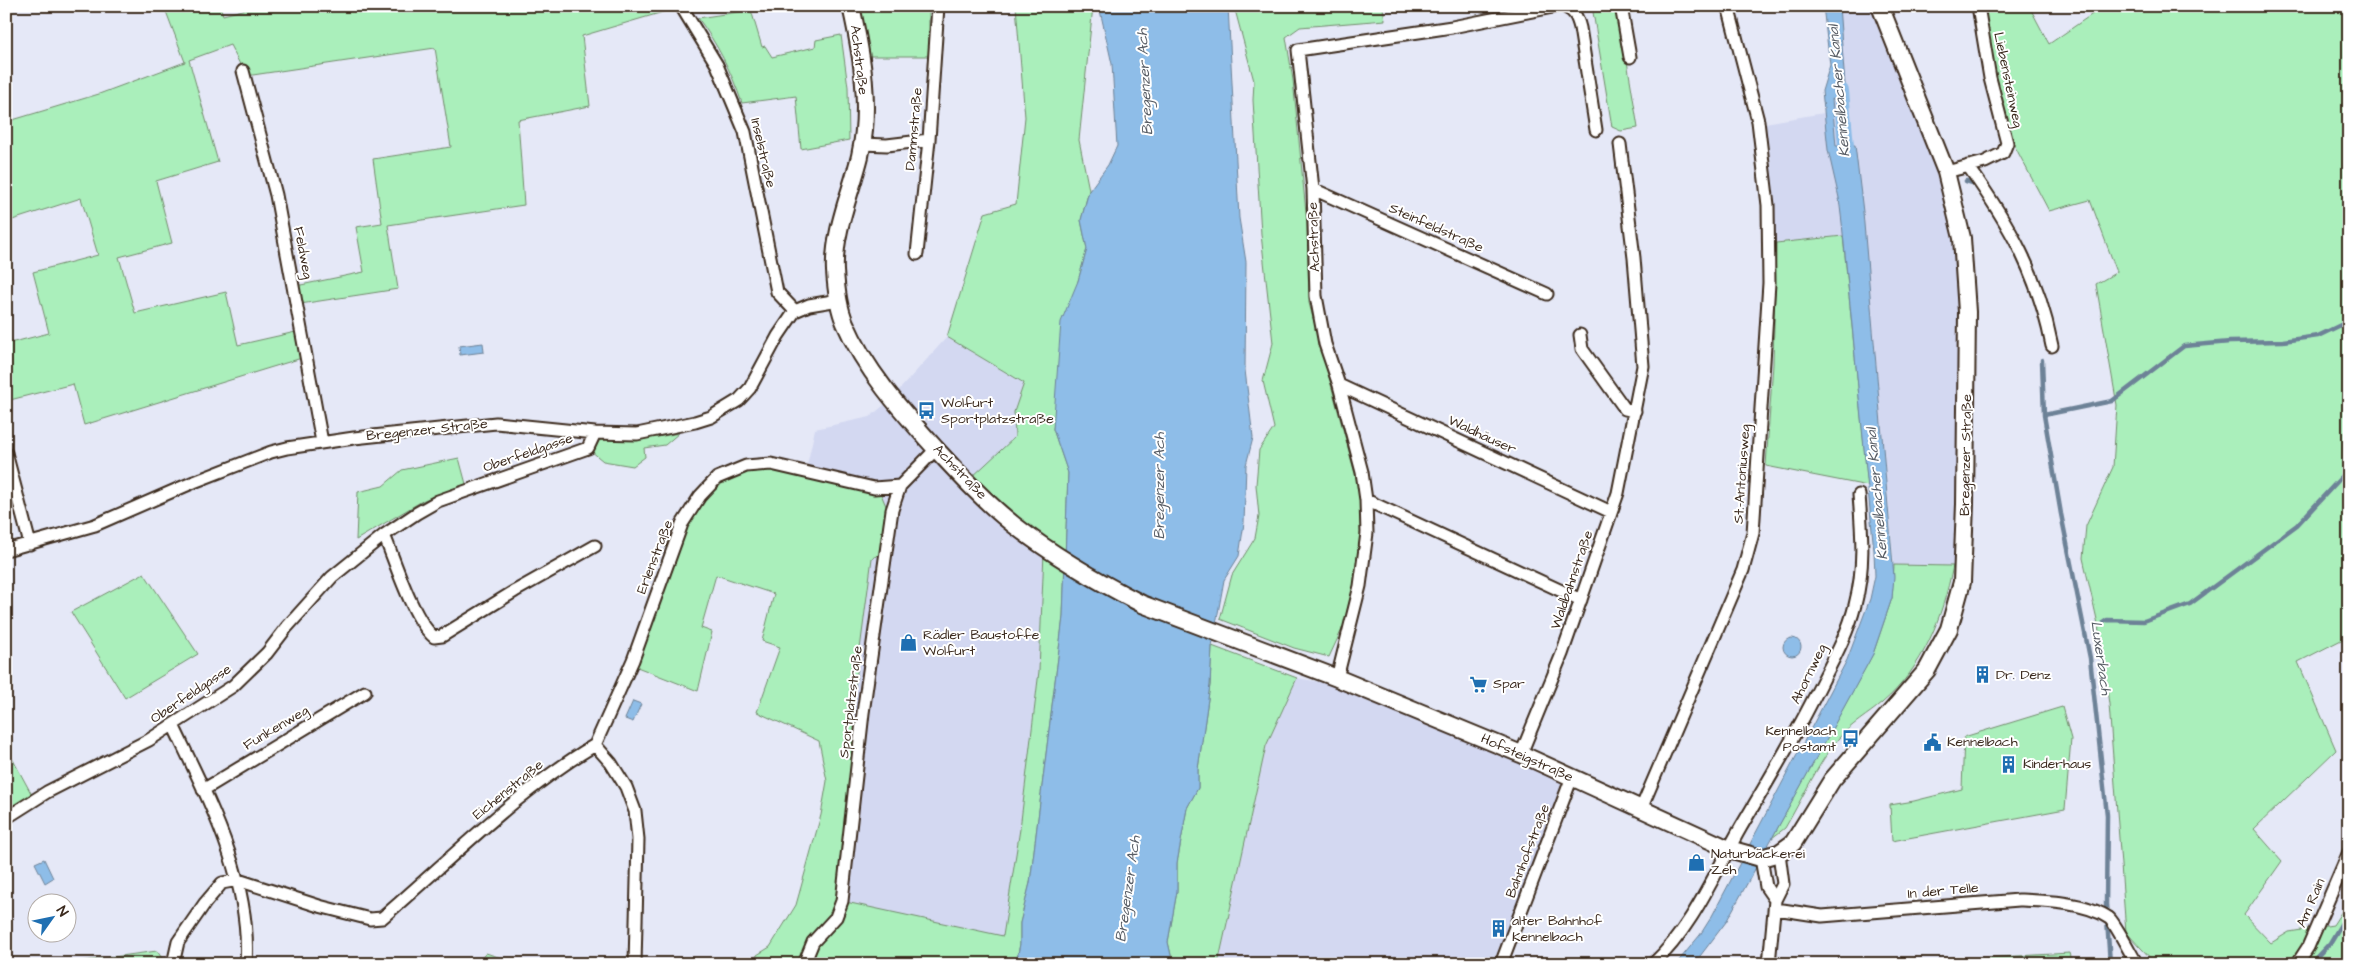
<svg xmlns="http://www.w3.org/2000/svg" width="2355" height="970" font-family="'Architects Daughter',sans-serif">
	<rect width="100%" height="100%" fill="#e5e8f7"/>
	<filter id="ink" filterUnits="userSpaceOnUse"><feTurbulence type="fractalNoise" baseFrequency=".02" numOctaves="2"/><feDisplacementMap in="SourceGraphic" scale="10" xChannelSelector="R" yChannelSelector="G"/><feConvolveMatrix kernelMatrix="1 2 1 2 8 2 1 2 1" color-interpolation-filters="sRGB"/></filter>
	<g filter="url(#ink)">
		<path fill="#d3d8f1" d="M 1858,6 L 1877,6 L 1943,173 L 1959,239 L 1961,502 L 1953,566 L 1894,565 L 1864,234 L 1776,243 L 1771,163 L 1765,123 L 1824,113 L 1822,91 L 1830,65 L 1824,14 Z
			M 947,337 L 1024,383 L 1014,412 L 1015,437 L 1044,552 L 1039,671 L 1020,829 L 1003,937 L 920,920 L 841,901 L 861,722 L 852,721 L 853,702 L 806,470 L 815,429 L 870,417 L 890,400 Z
			M 1297,678 L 1326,683 L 1567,780 L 1496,964 L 1218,964 L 1266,746 Z"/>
		<path fill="#aaefbb" stroke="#728c6c" d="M 164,6 L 220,6 L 223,15 L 259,6 L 680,7 L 582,36 L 590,106 L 518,120 L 524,205 L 388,225 L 398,289 L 300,304 L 296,286 L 364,272 L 356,227 L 382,223 L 373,159 L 451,147 L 435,48 L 246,76 L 230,45 L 189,60 L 218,162 L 156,181 L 172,243 L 119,257 L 135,313 L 226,292 L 238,345 L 300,331 L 305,357 L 84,425 L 73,384 L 6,401 L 6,344 L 49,333 L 33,272 L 98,255 L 81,198 L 6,222 L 6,122 L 99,94 L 185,62 Z
			M 858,6 L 929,6 L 929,56 L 868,56 Z
			M 1016,6 L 1093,6 L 1079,140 L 1089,190 L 1081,220 L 1087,249 L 1078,281 L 1053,429 L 1068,473 L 1063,617 L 1030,883 L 1020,923 L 1020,944 L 1016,964 L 755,964 L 757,955 L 770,947 L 796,905 L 821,815 L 827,781 L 819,741 L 757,712 L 780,647 L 762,641 L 774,594 L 716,575 L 701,628 L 712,632 L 698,691 L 632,665 L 683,524 L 719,478 L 770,464 L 878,487 L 886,506 L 881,554 L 872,558 L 853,702 L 852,721 L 861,722 L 841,901 L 1003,936 L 1020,829 L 1039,671 L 1044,552 L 971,478 L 1015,437 L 1014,412 L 1024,383 L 947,337 L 985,213 L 1016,204 L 1025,117 Z
			M 1234,6 L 1391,6 L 1383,8 L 1385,20 L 1300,27 L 1286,37 L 1293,80 L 1307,223 L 1309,303 L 1358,485 L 1363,516 L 1355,581 L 1344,625 L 1329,657 L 1294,648 L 1220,619 L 1232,575 L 1255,538 L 1259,516 L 1256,485 L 1259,450 L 1274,428 L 1263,381 L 1273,343 L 1261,234 L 1253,100 L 1254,81 Z
			M 1592,6 L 1618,6 L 1638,128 L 1621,131 L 1612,127 Z
			M 1973,6 L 2029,6 L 2049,44 L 2104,6 L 2345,6 L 2349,11 L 2349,636 L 2298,662 L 2336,750 L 2254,829 L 2282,861 L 2244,915 L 2271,943 L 2289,932 L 2333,925 L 2349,900 L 2349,964 L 2156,964 L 2126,932 L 2109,704 L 2098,624 L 2083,558 L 2086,526 L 2113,467 L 2117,405 L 2096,284 L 2117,272 L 2090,200 L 2049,211 L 2011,139 Z
			M 751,10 L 762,47 L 765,46 L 772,57 L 815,47 L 816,40 L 841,35 L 848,87 L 849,140 L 801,149 L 796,96 L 742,103 C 731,71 718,45 698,18 Z
			M 1843,236 L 1868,486 L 1766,466 L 1773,364 L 1776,243 Z
			M 679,433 L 665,445 L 644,448 L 645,457 L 633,466 L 603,461 L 591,451 L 598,440 L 658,437 Z
			M 459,458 L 466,484 L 424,500 L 356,540 L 358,492 L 383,486 L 402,470 Z
			M 1894,565 L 1953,566 C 1942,618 1924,667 1882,703 C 1868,715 1851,724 1838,739 C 1818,763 1801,801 1785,828 L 1772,838 L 1873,654 L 1892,598 Z
			M 144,573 L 198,654 L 125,698 L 71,612 Z
			M 1212,646 L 1297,678 L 1266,746 L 1218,964 L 1173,964 L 1168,942 L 1177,891 L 1177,863 L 1187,808 L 1198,788 L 1198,769 L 1210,685 Z
			M 2062,707 L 2071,739 L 2065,809 L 1892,841 L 1890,805 L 1914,801 L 1962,789 L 1964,737 Z
			M 6,747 L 32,795 L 6,812 Z
			M 157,951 L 166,964 L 70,963 Z
			M 486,953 L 519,964 L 476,964 Z
			M 2070,953 L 2073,964 L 1966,964 L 1966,959 Z"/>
		<path fill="#8ebde8" stroke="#6d8297" d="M 1099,6 L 1228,6 L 1239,218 L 1246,262 L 1245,370 L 1253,438 L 1246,465 L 1244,523 L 1239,556 L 1224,580 L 1212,646 L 1210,685 L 1198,769 L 1198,788 L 1187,808 L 1177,863 L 1177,891 L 1168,942 L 1173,964 L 1016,964 L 1020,944 L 1020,923 L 1030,883 L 1063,617 L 1068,473 L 1053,429 L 1061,322 L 1078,281 L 1087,249 L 1081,220 L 1089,191 L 1108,165 L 1117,146 L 1112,64 Z
			M 1823,6 L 1839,6 L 1847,111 L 1836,112 L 1835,100 L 1832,99 L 1836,146 L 1855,145 L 1863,212 L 1894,577 L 1892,598 L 1873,654 L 1865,669 L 1726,922 L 1694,964 L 1676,964 L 1700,935 L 1712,916 L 1847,660 L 1870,599 L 1875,576 L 1874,551 L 1842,223 L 1839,198 L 1828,150 L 1822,91 L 1830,65 Z
			M 483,343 L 484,352 L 460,355 L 459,346 Z
			M1783 647a9 9 0 1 1 18 0a9 9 0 1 1-18 0Z
			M 633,701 L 641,704 L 633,722 L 625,719 Z
			M 44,859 L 53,878 L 45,883 L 35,863 Z"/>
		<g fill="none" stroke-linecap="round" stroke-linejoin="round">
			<path stroke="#6d8297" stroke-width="4.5" d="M 1966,181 L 1976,184
				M 2042,360 L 2044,415 L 2061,514 L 2090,658 L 2107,815 L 2106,904 L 2110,964
				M 2044,415 L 2112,401 L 2184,346 L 2230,342 L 2283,341 L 2318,336 L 2349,321
				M 2104,622 L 2107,620 L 2144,621 L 2190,604 L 2297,525 L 2349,469
				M 2310,964 L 2330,943 L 2349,911"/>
			<path stroke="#8ebde8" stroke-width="16" d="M 1841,91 L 1848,168"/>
			<defs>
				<path id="minor" d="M 681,6 L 717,65 L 745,132 L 777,292 L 795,311
					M 1562,6 C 1574,10 1577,16 1580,28 L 1596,130
					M 1621,6 L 1630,57
					M 243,71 L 276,195 L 322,442
					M 862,144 L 887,145 L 929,140
					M 1968,166 C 2010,225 2038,274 2052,346
					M 1946,172 L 1985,162 L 2003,153 L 2007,143 L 1990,78 L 1978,6
					M 1313,189 L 1547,294
					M 917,254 L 929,140 L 938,6
					M 1580,335 L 1582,349 L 1625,409 L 1635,411
					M 1339,385 L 1611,512
					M 6,453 L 30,544
					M 1366,500 L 1581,600
					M 384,535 C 395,561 413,620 434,637 L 442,636 L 515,591 L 595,546
					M 6,550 L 95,525 L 194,482 L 271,452 L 287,448 L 354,438 L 496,423 L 595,433 L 637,434 L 695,422 L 711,417 L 739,400 L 750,388 L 778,336 L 795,311 L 809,305 L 839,300
					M 1337,678 L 1360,586 L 1367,533 L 1366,500 L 1362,472 L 1339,385 L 1325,344 L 1316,296 L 1313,189 L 1298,50 L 1452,27 L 1558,6
					M 173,725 C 208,799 252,880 246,964
					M 595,745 L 633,660 L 682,524 L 700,496 L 717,478 L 746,466 L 771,464 L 874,488 L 900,486
					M 595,745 L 611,763 L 626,787 L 635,811 L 638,839 L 635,964
					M 1521,754 L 1562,654 L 1618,493 L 1643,366 L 1634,258 L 1620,144
					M 203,790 L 365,692
					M 1641,809 L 1743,570 L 1753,533 L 1769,283 L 1768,205 L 1758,121 L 1728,6
					M 6,818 L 47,792 L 149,740 L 233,686 L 267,653 L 287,627 L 332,577 L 384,535 L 417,513 L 438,501 L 588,448 L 595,433
					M 1761,858 L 1766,887 L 1775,900
					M 1776,909 L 1822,916 L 2019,900 C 2046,901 2086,902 2109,918 C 2114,921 2132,956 2137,964
					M 173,964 L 178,942 L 205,903 L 222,883 L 238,880 L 319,906 L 370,919 L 382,918 C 451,859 517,791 595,745
					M 804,964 L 813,942 L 836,917 L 842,901 L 863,713 L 892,510 L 900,486 L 936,449
					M 1501,964 L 1572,777
					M 1653,964 C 1693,927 1714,874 1741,827 C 1770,778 1799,729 1824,678 C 1836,655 1849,630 1855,605 C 1865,568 1862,533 1859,495
					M 1769,964 L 1775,900 L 1783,884 L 1779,853
					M 2297,964 L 2308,947 L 2349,852"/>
				<path id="secondary" d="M 851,6 C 862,55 871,107 860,156 C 851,193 833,232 835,271 C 836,287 838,307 845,323 C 865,370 901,410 935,448 C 959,474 985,502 1014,525 C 1054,556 1097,581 1142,604 L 1337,678 L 1521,754 L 1729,849 L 1761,858 L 1779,853 L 1793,843 L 1832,780 L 1927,670 L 1949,629 L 1962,582 L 1965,504 L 1967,312 L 1962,238 L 1946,172 L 1880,6"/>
			</defs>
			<use href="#minor" stroke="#3b2a1e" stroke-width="15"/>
			<use href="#secondary" stroke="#3b2a1e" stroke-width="20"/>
			<use href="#minor" stroke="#fff" stroke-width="11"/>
			<use href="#secondary" stroke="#fff" stroke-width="16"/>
		</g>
	</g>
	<defs>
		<symbol id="bus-bare" viewBox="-9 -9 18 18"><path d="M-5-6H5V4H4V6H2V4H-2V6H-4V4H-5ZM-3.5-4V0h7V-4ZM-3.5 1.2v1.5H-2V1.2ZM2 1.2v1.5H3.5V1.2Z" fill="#1f6fb2" stroke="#fff" stroke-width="2.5" paint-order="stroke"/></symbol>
		<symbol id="shop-bare" viewBox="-9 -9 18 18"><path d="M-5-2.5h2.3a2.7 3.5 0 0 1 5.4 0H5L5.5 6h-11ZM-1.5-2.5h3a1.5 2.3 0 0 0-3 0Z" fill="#1f6fb2" stroke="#fff" stroke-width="2.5" paint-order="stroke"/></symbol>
		<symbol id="building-bare" viewBox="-9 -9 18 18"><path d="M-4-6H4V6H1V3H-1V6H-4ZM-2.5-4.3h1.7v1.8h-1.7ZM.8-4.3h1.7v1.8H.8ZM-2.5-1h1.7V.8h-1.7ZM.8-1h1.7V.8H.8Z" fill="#1f6fb2" stroke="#fff" stroke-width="2.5" paint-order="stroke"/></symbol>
		<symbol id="supermarket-bare" viewBox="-9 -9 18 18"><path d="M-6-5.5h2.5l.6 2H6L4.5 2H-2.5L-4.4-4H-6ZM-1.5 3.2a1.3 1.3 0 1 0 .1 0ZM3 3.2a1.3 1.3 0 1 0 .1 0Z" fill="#1f6fb2" stroke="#fff" stroke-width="2.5" paint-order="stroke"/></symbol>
		<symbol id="civic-bare" viewBox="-9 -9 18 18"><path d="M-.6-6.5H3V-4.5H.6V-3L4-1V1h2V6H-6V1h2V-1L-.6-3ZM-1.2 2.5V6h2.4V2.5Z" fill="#1f6fb2" stroke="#fff" stroke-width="2.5" paint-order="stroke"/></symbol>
	</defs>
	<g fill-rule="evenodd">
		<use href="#bus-bare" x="914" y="398" width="25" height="25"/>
		<use href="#shop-bare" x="896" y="630" width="25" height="25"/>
		<use href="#building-bare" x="1970" y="662" width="25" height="25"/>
		<use href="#supermarket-bare" x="1466" y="672" width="25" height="25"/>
		<use href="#bus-bare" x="1838" y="726" width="25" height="25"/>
		<use href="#civic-bare" x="1920" y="730" width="25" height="25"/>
		<use href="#building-bare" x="1996" y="752" width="25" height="25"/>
		<use href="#shop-bare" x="1684" y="850" width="25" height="25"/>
		<use href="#building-bare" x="1486" y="916" width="25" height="25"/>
	</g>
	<g text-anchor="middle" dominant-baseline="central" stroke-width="4" stroke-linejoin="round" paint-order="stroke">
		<g font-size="14" fill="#3b2a1e" stroke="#fff">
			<text transform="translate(859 60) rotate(83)">Achstraße</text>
			<text transform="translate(2008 80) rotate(78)">Liebensteinweg</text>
			<text transform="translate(914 129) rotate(-85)">Dammstraße</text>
			<text transform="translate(763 153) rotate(77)">Inselstraße</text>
			<text transform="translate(1436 228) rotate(24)">Steinfeldstraße</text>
			<text transform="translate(1314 237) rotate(-92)">Achstraße</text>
			<text transform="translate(303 253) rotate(79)">Feldweg</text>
			<text transform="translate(427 430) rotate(-6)">Bregenzer Straße</text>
			<text transform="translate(1482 435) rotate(25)">Waldhäuser</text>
			<text transform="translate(528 453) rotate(-19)">Oberfeldgasse</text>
			<text transform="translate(1966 455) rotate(-89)">Bregenzer Straße</text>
			<text transform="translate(960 472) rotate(46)">Achstraße</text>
			<text transform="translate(1742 474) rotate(-86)">St.-Antoniusweg</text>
			<text transform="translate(655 557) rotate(-69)">Erlenstraße</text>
			<text transform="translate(1572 580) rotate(-71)">Waldbahnstraße</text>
			<text transform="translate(1809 674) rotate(-64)">Ahornweg</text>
			<text transform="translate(191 694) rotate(-34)">Oberfeldgasse</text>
			<text transform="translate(851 702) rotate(-83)">Sportplatzstraße</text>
			<text transform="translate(276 728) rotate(-31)">Funkenweg</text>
			<text transform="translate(1527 758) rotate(24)">Hofsteigstraße</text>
			<text transform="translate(508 790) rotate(-39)">Eichenstraße</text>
			<text transform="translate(1528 851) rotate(-69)">Bahnhofstraße</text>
			<text transform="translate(1943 891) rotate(-5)">In der Telle</text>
			<text transform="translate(2311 903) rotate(-67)">Am Rain</text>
		</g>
		<g font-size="14" fill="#3b2a1e" stroke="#fff" text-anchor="start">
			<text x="941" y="403">Wolfurt<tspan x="941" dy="16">Sportplatzstraße</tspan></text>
			<text x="923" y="635">Rädler Baustoffe<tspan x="923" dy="16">Wolfurt</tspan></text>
			<text x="1996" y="675">Dr. Denz</text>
			<text x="1493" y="684">Spar</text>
			<text x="1836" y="731" text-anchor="end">Kennelbach<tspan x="1836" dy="16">Postamt</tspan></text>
			<text x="1947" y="742">Kennelbach</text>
			<text x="2023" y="764">Kinderhaus</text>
			<text x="1711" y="854">Naturbäckerei<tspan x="1711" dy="16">Zeh</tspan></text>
			<text x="1512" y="921">alter Bahnhof<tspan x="1512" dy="16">Kennelbach</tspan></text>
		</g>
		<g font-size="15" font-style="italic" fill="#585d65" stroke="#fff">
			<text transform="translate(1145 82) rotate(-93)">Bregenzer Ach</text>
			<text transform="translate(1839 91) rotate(-95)">Kennelbacher Kanal</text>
			<text transform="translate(1159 486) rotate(-90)">Bregenzer Ach</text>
			<text transform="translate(1877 494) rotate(-95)">Kennelbacher Kanal</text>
			<text transform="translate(2101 658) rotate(82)">Luxerbach</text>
			<text transform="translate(1128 889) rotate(-82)">Bregenzer Ach</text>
		</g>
	</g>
	<rect width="2355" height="970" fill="none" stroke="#fff" stroke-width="25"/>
	<rect x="12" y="12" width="2330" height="945" fill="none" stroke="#3b2a1e" stroke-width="2" filter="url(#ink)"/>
	<g transform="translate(52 918) rotate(57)"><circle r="24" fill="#ffffff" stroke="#b1aaa5"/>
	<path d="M0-4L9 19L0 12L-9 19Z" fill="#1f6fb2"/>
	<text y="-8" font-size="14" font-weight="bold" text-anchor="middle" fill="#3b2a1e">N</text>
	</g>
</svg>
